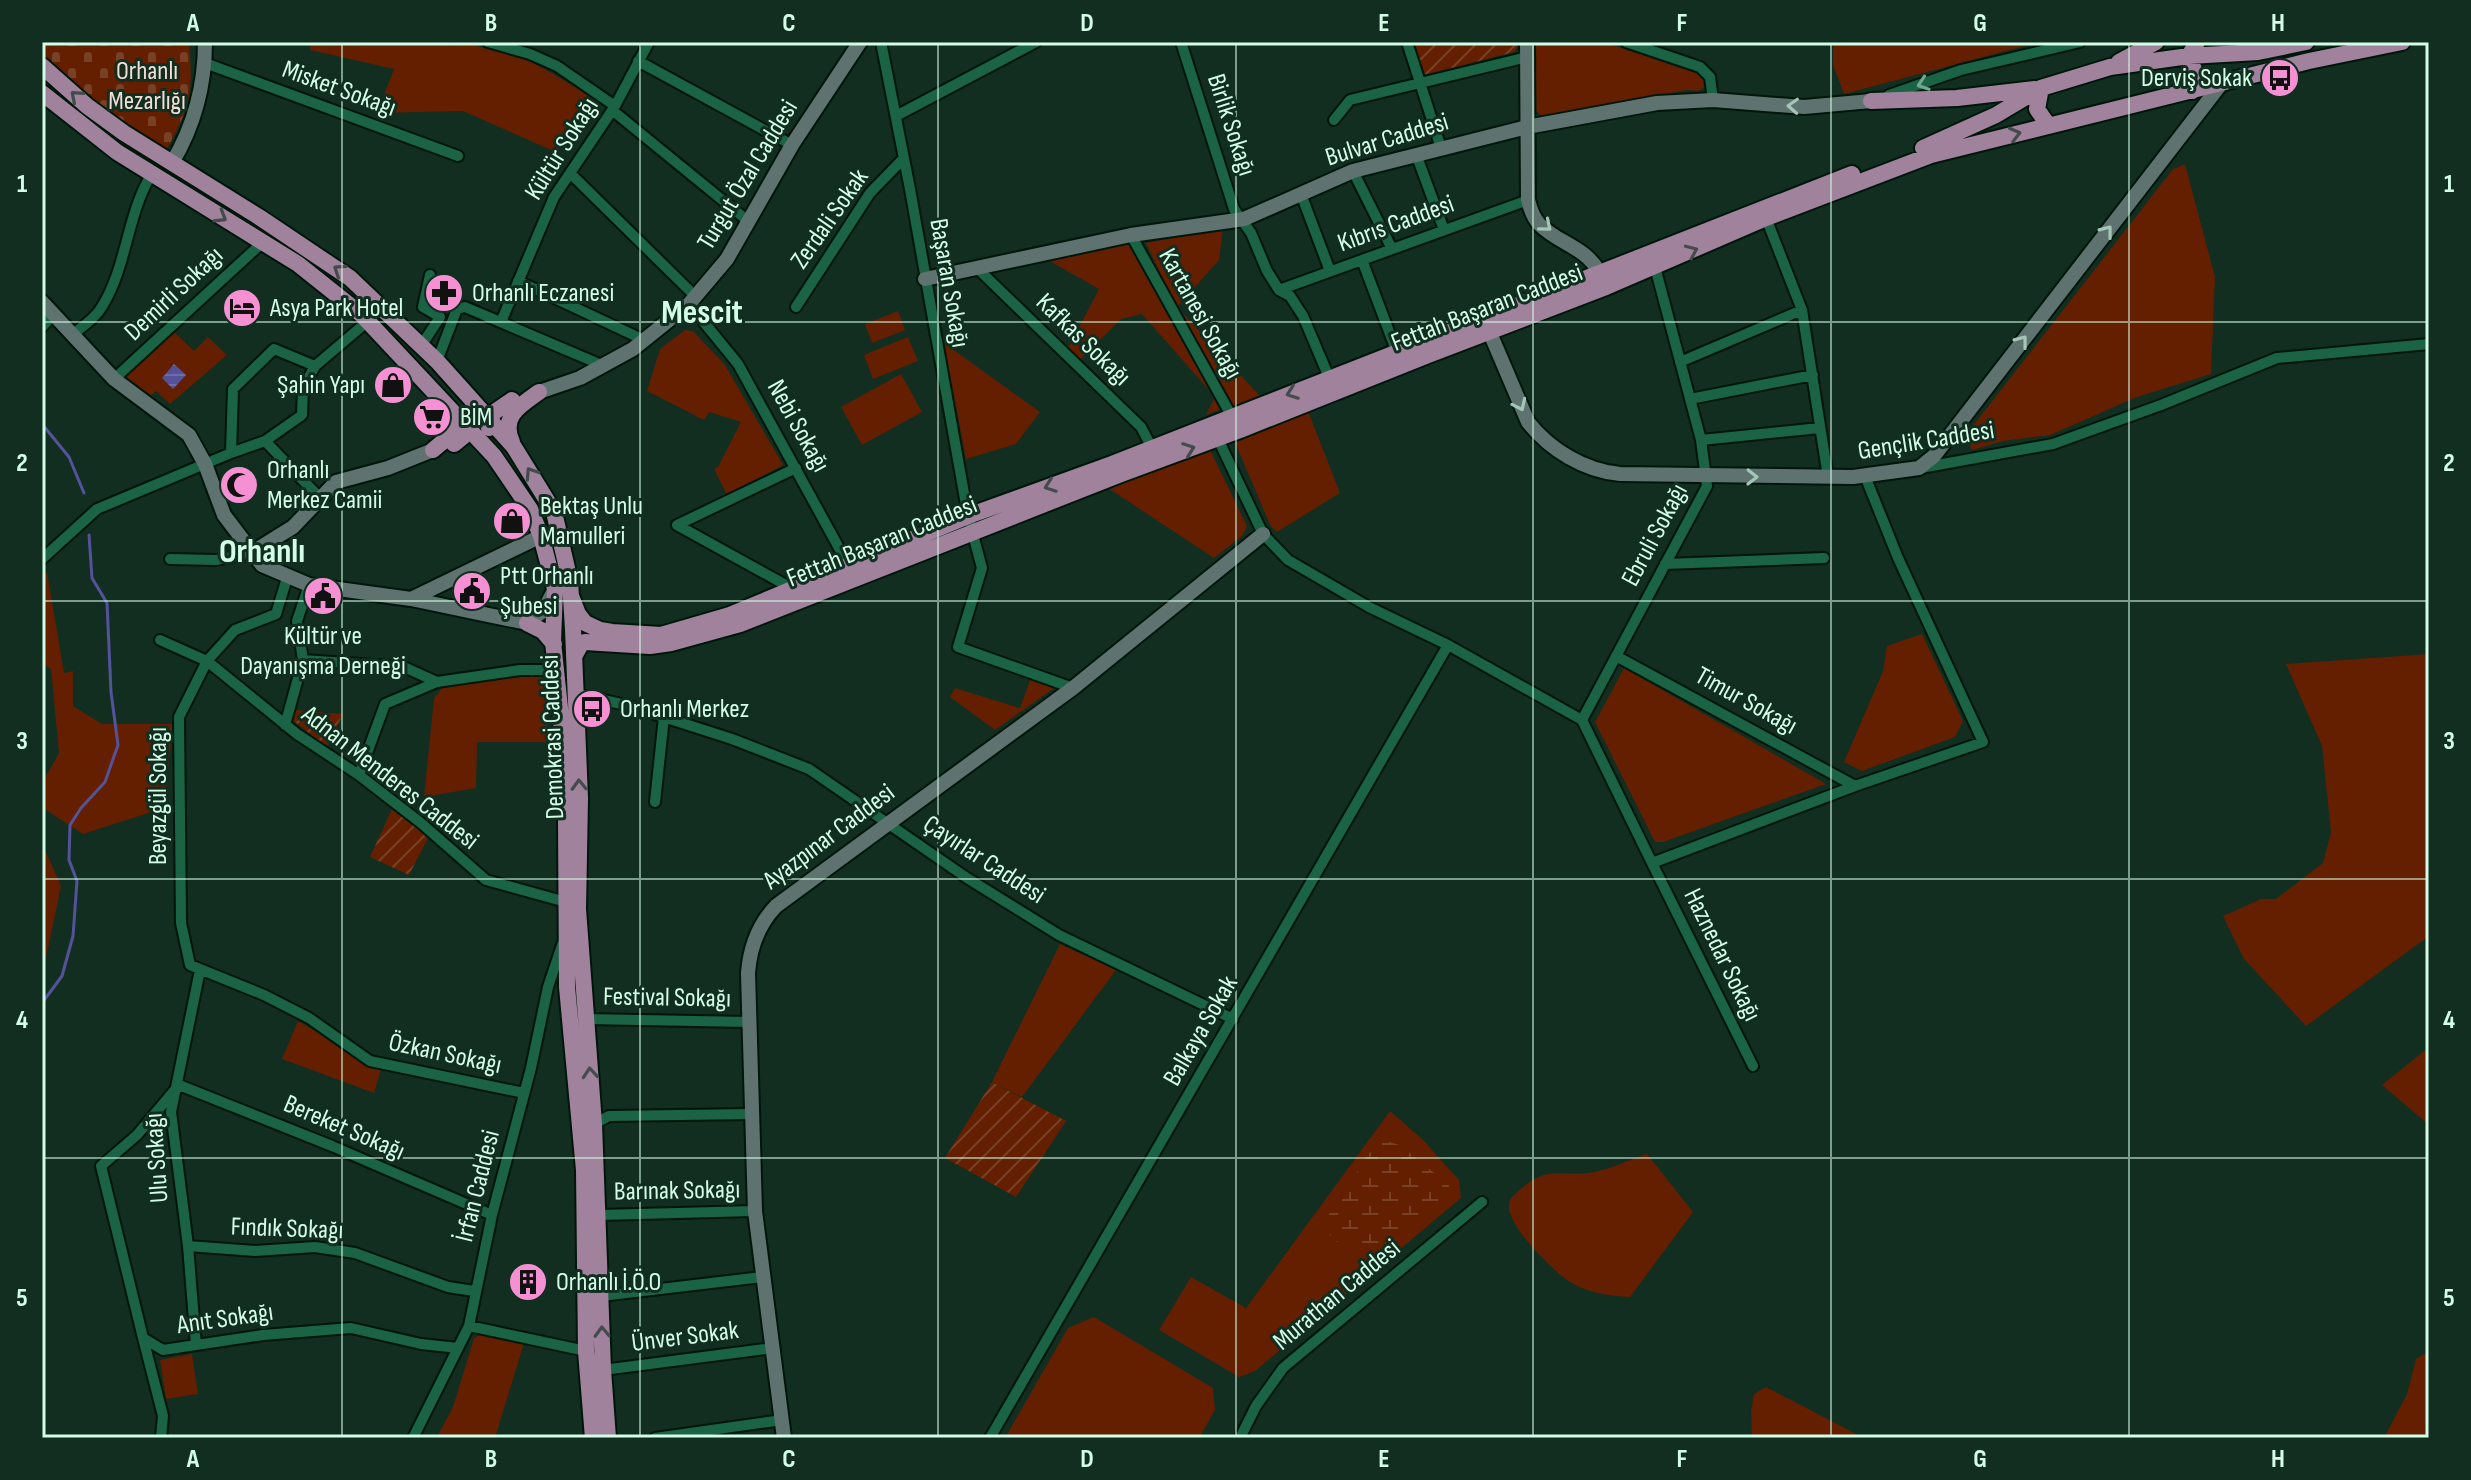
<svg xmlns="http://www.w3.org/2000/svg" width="2471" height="1480" font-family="'Sofia Sans Condensed',sans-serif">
	<defs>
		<pattern id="wetland-marsh" width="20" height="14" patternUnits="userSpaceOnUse" patternTransform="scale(2)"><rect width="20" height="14" fill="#631f00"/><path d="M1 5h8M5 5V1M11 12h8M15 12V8" fill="none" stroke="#784025"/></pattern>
		<pattern id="cemetery-stones" width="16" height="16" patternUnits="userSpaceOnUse" patternTransform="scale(2)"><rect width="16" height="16" fill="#631f00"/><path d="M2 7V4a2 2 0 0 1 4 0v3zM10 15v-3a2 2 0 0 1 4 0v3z" fill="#784025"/></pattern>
		<pattern id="garden-furrows" width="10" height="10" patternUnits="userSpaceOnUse" patternTransform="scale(2)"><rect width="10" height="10" fill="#631f00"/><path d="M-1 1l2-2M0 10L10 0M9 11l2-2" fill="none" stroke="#784025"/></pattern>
		<pattern id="water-rules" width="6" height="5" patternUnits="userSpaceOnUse" patternTransform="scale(2)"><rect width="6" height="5" fill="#545399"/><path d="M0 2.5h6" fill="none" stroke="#6c6da7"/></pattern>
	</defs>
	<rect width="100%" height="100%" fill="#112e21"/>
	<path fill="#631f00" d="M 311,42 L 476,46 L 527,59 L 596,99 L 558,153 L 463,111 L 377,113 L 394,69 L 310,50 Z
		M 1535,42 L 1603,42 L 1696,72 L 1703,76 L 1704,87 L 1699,91 L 1687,90 L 1542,116 L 1535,110 Z
		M 1833,42 L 2040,42 L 1844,94 L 1833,65 Z
		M 2185,164 L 2215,277 L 2211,374 L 2137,397 L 2050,435 L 2003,441 L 1972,450 L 1965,436 L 2173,169 Z
		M 1223,228 L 1219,260 L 1177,307 L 1261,397 L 1233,407 L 1176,307 L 1146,243 Z
		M 1132,244 L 1223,408 L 1206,415 L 1215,397 L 1142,314 L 1121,319 L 1080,360 L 1068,348 L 1099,289 L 1046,259 Z
		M 898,311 L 905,330 L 872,343 L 865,324 Z
		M 172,330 L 194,351 L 208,337 L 227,355 L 170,404 L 156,391 L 149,397 L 121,375 Z
		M 685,330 L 693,331 L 725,365 L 783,465 L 727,495 L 714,469 L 718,467 L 741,422 L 709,412 L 704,420 L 647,391 L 660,349 Z
		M 908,337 L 918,361 L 873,379 L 864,355 Z
		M 944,343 L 1040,412 L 1016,444 L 966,459 Z
		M 901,374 L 922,412 L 862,445 L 841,407 Z
		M 1308,411 L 1340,493 L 1277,532 L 1270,525 L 1234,440 Z
		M 1210,450 L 1247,526 L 1242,536 L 1214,558 L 1108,488 Z
		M 47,572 L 64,673 L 73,671 L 73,706 L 102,724 L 173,724 L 164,808 L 83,834 L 46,810 L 42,843 L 61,886 L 42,977 L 42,783 L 59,753 L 51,669 L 42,664 L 42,576 Z
		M 1922,634 L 1963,721 L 1955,737 L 1862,771 L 1844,762 L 1883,671 L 1887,646 Z
		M 2429,654 L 2429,936 L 2306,1026 L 2244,959 L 2223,916 L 2261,899 L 2276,899 L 2323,863 L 2331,832 L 2322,746 L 2286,664 Z
		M 1624,668 L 1826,784 L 1663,842 L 1655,842 L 1595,722 Z
		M 537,675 L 545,679 L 549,742 L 477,742 L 476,788 L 424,797 L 434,698 L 443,687 Z
		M 1030,680 L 1054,688 L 995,730 L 950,697 L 955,688 L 1020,708 Z
		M 1060,944 L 1116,970 L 1022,1097 L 992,1082 Z
		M 298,1021 L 381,1069 L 374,1093 L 282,1059 Z
		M 2429,1047 L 2429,1125 L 2382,1085 Z
		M 1390,1111 L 1423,1140 L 1459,1180 L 1461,1198 L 1255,1371 L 1239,1377 L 1159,1330 L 1191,1277 L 1246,1308 Z
		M 1647,1154 L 1693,1212 L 1630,1297 C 1609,1296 1588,1293 1570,1282 C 1554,1272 1500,1220 1510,1200 C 1512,1196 1520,1190 1523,1187 C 1547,1166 1562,1176 1588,1173 C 1607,1171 1628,1160 1647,1154 Z
		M 1094,1317 L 1213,1388 L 1215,1410 L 1199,1438 L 1005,1438 L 1068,1328 Z
		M 481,1335 L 524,1343 L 495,1438 L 443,1438 L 438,1435 L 453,1407 L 474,1338 Z
		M 2429,1351 L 2429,1438 L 2384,1438 L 2407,1394 L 2416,1359 Z
		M 192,1354 L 198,1394 L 166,1399 L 160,1360 Z
		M 1766,1387 L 1864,1438 L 1752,1438 L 1751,1411 L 1754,1394 Z"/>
	<path fill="url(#wetland-marsh)" d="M 1382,1140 L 1400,1145 L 1449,1185 L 1445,1204 L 1393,1249 L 1374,1260 L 1332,1239 L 1324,1220 L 1347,1194 L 1363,1160 Z"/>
	<path fill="url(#cemetery-stones)" d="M 42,42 L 189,42 C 193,97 191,103 166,151 L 102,111 L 42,54 Z"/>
	<path fill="url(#garden-furrows)" d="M 1414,42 L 1517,42 L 1517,48 L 1514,52 L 1425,75 Z
		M 294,710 L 343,714 L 327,747 L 291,719 Z
		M 392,809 L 429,836 L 409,875 L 370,857 Z
		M 992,1082 L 1066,1121 L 1016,1197 L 945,1158 Z"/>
	<path fill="url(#water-rules)" d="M 174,364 L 186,375 L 173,389 L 162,378 Z"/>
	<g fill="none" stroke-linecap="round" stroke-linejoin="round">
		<path stroke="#545399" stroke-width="3" d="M 42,424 L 69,457 L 84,493
			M 42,1003 L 62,976 L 73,936 L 77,881 L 69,860 L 70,825 L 81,808 L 105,782 L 118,745 L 111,692 L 107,603 L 92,578 L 89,535"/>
		<defs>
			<path id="street" d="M 488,42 L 530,54 L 557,66 L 615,106
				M 881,42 L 910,189 L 968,516 L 982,568 L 958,647 L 1073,688
				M 1181,42 L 1234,209 L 1251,233 L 1267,271 L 1279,290 L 1290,296 L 1303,316 L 1331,382
				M 1407,42 L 1441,148
				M 1626,42 L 1700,67 L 1710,77 L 1713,100
				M 638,61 L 792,145
				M 205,63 L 458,156
				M 1889,95 L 1961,70 L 2080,42
				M 612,110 L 748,221
				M 896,116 L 1036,42
				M 1334,120 L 1350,100 L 1527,57
				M 1416,154 L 1444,230
				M 1353,171 L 1392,249
				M 570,173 L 695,296
				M 1301,194 L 1330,271
				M 1766,218 L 1802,310 L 1828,477
				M 1131,235 L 1231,415
				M 1362,260 L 1396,350
				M 977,268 L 1141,427 L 1152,448
				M 518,281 L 644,340
				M 1279,290 L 1528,200
				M 689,304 L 738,364 L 850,568
				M 796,307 L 870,193 L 904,158
				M 501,322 L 554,197 L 615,106 L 649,42
				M 42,327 L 53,315
				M 72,335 C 83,326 96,318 103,305 C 127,265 127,215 151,175
				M 415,340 L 423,343 L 440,317 L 423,307 L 430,275
				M 437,361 L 457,309 L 465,307 L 604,366
				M 1680,362 L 1802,310
				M 114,379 L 263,242
				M 1690,399 L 1813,375
				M 1218,439 L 1263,534 L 1288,560 L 1369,607 L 1448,645 L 1582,720 L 1652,863 L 1855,786 L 1983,742 L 1898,558 L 1865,476
				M 1701,440 L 1820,428
				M 265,441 L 321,499
				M 231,453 L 233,389 L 274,349 L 315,366
				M 1921,468 L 2053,444 L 2161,405 L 2277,358 L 2429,344
				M 677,525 L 793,589
				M 677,525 L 796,468
				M 42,559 L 97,509 L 231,453 L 265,441 L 302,415 L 303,388 L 315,366 L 368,321
				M 170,559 L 216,560 L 251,553
				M 1665,564 L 1824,558
				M 276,614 L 235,630 L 207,661 L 179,717 L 181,923 L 190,965 L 264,995 L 309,1018 L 370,1061 L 524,1093
				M 276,614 L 287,578
				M 160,640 L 207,661 L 297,734 L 359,775 L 421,823 L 486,880 L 566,902
				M 1616,656 L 1855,786
				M 303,660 L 404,667 L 437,682 L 520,670 L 557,670
				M 576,694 L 626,705 L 732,739 L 809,769 L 967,878 L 1059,935 L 1233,1019
				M 1582,720 L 1707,486 L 1701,440 L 1655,267
				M 285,725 L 303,660 L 297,621 L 309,585
				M 359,775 L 385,704 L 437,682
				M 655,802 L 664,717
				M 1652,863 L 1753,1066
				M 585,1019 L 749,1022
				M 594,1124 L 609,1116 L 751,1114
				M 599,1215 L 755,1211
				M 188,1246 L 255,1251 L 315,1247 L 355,1253 L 448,1287 L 474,1291
				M 601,1296 L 762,1277
				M 469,1326 L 586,1351
				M 143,1338 L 163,1416 L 161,1438
				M 196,1345 L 188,1246 L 171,1112 L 200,970
				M 458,1348 L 421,1344 L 351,1328 L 263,1335 L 163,1350 L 143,1338 L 101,1166 L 137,1135 L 179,1085 L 332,1146 L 492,1215
				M 603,1370 L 773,1348
				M 413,1438 L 469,1326 L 492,1215 L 531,1068 L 548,987 L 562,945
				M 655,1438 L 782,1420
				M 990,1438 L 1448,645
				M 1240,1438 L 1256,1406 L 1283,1368 L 1482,1202"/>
			<path id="secondary" d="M 1527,42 L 1528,200 C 1530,208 1533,217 1539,224 C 1557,243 1586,247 1599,272
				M 172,163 C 194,126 205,86 205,42
				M 925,279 L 1131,235 L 1244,219 L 1353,171 L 1527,127 L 1657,103 L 1713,100 L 1804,107 L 1871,101
				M 42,302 L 114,379 L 189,435 L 205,464 L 224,515 L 262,565 L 309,585 L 411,599 L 527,623 L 543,611 L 555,589
				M 1490,333 L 1528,422 C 1550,450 1585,471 1620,474 L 1853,477 L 1919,468 L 1934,456 L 2221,84
				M 539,392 L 580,378 L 633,349 L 689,304 L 727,259 L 792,145 L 860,42
				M 251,553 L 293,527 L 336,482 L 388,468 L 433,450
				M 411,599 L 541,536
				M 784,1438 L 755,1211 L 748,973 C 750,947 758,925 776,906 L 1073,688 L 1263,534"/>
			<path id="primary" d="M 2119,62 L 2156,42
				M 42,66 L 87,106 L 124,133 L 259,217 L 350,278 L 437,361 L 514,447 L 554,512 L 570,581 L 573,629 L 580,798 L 578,909 L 594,1124 L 603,1370 L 608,1438
				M 2041,88 L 2037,109 L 2048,125
				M 2192,91 L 2194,70 L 2189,56 L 2197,42
				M 42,93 L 117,152 L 298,264 L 362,315 L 494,456 L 530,509 L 541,536 L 555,589 L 553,642 L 561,717 L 566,820 L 567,987 L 584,1170 L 586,1351 L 593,1438
				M 1871,101 L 1957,98 L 2035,89
				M 1923,148 L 1996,115 L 2041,88 L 2110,67 L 2189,56 L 2258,52 L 2306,42
				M 489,428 L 493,413 L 512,400
				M 512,442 C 500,416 521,405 539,392
				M 454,444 L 465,435 L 470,420
				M 433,450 L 452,434 L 454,425
				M 571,596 L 578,614 L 585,623 L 600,630 L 612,632 L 661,635 L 730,615 L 968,516 L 1112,464 L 1852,174
				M 527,623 L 543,631 L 554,644
				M 575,655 L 581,644 L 585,642 L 650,646 L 671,643 L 740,624 L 1121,474 L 1240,430 L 1428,355 L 1606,287 L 1766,218 L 1931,155 L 2309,61 L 2402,42"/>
		</defs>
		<use href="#street" stroke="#00160a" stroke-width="14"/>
		<use href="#secondary" stroke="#00160a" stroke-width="18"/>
		<use href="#primary" stroke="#00160a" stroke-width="20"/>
		<use href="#street" stroke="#1b6345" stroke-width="10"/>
		<use href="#secondary" stroke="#5e7370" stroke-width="14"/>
		<use href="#primary" stroke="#a0829c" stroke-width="16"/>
	</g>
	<defs><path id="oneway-chevron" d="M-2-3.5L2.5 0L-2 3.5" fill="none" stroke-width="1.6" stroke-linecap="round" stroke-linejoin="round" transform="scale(2)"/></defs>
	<use stroke="#6ea88d" href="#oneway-chevron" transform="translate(1923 84) rotate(161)"/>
	<g stroke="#434b4c">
		<use href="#oneway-chevron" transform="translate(76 96) rotate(-139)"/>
		<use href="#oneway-chevron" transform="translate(2015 134) rotate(-14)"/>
		<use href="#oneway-chevron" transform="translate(221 217) rotate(31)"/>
		<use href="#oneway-chevron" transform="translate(1692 251) rotate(-24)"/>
		<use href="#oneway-chevron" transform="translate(339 270) rotate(-146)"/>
		<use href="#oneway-chevron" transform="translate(1292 393) rotate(160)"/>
		<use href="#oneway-chevron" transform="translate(1189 449) rotate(-20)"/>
		<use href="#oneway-chevron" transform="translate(531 473) rotate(-123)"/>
		<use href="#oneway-chevron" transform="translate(1050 486) rotate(160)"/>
		<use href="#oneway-chevron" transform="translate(579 785) rotate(-92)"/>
		<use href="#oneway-chevron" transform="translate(590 1073) rotate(-95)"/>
		<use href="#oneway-chevron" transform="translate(602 1332) rotate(-92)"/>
	</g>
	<g stroke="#a4c6b7">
		<use href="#oneway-chevron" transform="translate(1793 106) rotate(-177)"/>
		<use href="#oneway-chevron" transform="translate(1546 226) rotate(40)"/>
		<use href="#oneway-chevron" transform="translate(2107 231) rotate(-52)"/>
		<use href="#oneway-chevron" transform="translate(2022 341) rotate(-52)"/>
		<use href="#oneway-chevron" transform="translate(1520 405) rotate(65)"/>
		<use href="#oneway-chevron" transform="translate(1752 477) rotate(1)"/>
	</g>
	<path fill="none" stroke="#d3fde6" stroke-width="2" stroke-opacity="0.55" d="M 342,42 L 342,1438M 640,42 L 640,1438M 938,42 L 938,1438M 1236,42 L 1236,1438M 1533,42 L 1533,1438M 1831,42 L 1831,1438M 2129,42 L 2129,1438M 42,322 L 2429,322M 42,601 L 2429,601M 42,879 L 2429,879M 42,1158 L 2429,1158"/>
	<defs>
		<symbol id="bus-disc" viewBox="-11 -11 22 22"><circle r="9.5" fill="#f591d2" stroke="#112e21"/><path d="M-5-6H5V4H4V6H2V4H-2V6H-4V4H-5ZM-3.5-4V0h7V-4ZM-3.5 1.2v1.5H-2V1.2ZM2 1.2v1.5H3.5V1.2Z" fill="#111"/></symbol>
		<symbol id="pharmacy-disc" viewBox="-11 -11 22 22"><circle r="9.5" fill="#f591d2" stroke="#112e21"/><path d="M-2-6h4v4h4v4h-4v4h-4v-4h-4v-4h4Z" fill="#111"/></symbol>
		<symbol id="hotel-disc" viewBox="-11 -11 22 22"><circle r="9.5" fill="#f591d2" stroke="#112e21"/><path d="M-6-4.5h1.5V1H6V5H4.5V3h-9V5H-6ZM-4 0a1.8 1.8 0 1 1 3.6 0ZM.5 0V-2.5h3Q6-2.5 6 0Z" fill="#111"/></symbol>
		<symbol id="shop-disc" viewBox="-11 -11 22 22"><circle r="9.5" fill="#f591d2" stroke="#112e21"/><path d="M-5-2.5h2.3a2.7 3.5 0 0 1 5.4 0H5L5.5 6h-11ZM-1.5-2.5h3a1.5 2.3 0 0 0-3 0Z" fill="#111"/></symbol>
		<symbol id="supermarket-disc" viewBox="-11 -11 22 22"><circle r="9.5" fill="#f591d2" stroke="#112e21"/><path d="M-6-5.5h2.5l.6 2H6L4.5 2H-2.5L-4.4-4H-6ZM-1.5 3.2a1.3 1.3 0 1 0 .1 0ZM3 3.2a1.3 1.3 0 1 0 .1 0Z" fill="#111"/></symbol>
		<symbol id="mosque-disc" viewBox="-11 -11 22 22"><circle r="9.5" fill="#f591d2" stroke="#112e21"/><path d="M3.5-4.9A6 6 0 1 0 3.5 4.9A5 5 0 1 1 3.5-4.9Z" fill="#111"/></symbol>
		<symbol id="civic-disc" viewBox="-11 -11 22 22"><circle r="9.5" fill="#f591d2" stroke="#112e21"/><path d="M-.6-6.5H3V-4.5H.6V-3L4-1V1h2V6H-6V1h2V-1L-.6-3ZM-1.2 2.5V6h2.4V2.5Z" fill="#111"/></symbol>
		<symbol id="building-disc" viewBox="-11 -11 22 22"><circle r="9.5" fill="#f591d2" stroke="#112e21"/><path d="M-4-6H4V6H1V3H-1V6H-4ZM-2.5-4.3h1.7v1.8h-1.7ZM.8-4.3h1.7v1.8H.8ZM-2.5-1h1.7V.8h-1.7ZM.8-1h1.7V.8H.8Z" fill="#111"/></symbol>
	</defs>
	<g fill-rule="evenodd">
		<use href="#bus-disc" x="2258" y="56" width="44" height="44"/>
		<use href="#pharmacy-disc" x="422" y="271" width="44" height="44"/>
		<use href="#hotel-disc" x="220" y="286" width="44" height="44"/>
		<use href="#shop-disc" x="371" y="363" width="44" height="44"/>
		<use href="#supermarket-disc" x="410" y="395" width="44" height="44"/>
		<use href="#mosque-disc" x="217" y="463" width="44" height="44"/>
		<use href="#shop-disc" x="490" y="499" width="44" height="44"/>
		<use href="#civic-disc" x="450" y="569" width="44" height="44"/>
		<use href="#civic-disc" x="301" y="574" width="44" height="44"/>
		<use href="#bus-disc" x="570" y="687" width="44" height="44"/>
		<use href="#building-disc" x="506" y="1260" width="44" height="44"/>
	</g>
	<g text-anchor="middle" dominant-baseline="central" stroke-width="6" stroke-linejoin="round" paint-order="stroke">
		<g font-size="26" fill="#f4ddd4" stroke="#112e21">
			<text x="147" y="71">Orhanlı<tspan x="147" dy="30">Mezarlığı</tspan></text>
		</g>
		<g font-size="26" fill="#d3fde6" stroke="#112e21" text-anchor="start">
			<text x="2252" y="78" text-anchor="end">Derviş Sokak</text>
			<text x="472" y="293">Orhanlı Eczanesi</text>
			<text x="270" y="308">Asya Park Hotel</text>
			<text x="365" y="385" text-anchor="end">Şahin Yapı</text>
			<text x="460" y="417">BİM</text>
			<text x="267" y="470">Orhanlı<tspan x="267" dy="30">Merkez Camii</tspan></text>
			<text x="540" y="506">Bektaş Unlu<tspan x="540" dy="30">Mamulleri</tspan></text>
			<text x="500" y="576">Ptt Orhanlı<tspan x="500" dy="30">Şubesi</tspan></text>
			<text x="323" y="636" text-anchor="middle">Kültür ve<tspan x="323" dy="30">Dayanışma Derneği</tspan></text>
			<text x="620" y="709">Orhanlı Merkez</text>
			<text x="556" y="1282">Orhanlı İ.Ö.O</text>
		</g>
		<g font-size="26" fill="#d3fde6" stroke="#112e21">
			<text transform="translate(339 89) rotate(20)">Misket Sokağı</text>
			<text transform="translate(1231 125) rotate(72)">Birlik Sokağı</text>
			<text transform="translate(1387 140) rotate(-17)">Bulvar Caddesi</text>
			<text transform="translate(562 149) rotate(-58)">Kültür Sokağı</text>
			<text transform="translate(748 175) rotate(-59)">Turgut Özal Caddesi</text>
			<text transform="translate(830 219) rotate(-55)">Zerdali Sokak</text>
			<text transform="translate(1396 224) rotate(-20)">Kıbrıs Caddesi</text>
			<text transform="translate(949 283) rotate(80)">Başaran Sokağı</text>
			<text transform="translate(174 294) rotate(-43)">Demirli Sokağı</text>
			<text transform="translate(1487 308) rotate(-21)">Fettah Başaran Caddesi</text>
			<text transform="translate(1200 314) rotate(61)">Kartanesi Sokağı</text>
			<text transform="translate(1083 340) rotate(44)">Kafkas Sokağı</text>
			<text transform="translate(798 426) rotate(61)">Nebi Sokağı</text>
			<text transform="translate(1926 441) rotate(-9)">Gençlik Caddesi</text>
			<text transform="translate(1655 535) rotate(-62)">Ebruli Sokağı</text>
			<text transform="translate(882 542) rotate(-22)">Fettah Başaran Caddesi</text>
			<text transform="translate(1746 701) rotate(29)">Timur Sokağı</text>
			<text transform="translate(553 737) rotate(-92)">Demokrasi Caddesi</text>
			<text transform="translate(390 778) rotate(38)">Adnan Menderes Caddesi</text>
			<text transform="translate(158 796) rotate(-90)">Beyazgül Sokağı</text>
			<text transform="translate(829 837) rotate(-37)">Ayazpınar Caddesi</text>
			<text transform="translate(984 860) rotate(33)">Çayırlar Caddesi</text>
			<text transform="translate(1722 955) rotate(64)">Haznedar Sokağı</text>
			<text transform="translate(667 998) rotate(1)">Festival Sokağı</text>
			<text transform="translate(1201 1031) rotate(-60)">Balkaya Sokak</text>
			<text transform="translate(445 1054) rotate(12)">Özkan Sokağı</text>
			<text transform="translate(344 1128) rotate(23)">Bereket Sokağı</text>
			<text transform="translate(157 1158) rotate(-94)">Ulu Sokağı</text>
			<text transform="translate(478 1186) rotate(-76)">İrfan Caddesi</text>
			<text transform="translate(677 1191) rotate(-1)">Barınak Sokağı</text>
			<text transform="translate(287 1229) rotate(2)">Fındık Sokağı</text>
			<text transform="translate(1337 1295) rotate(-40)">Murathan Caddesi</text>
			<text transform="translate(225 1319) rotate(-8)">Anıt Sokağı</text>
			<text transform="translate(685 1337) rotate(-7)">Ünver Sokak</text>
		</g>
		<g font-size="34" font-weight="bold" fill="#d3fde6" stroke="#112e21">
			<text x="702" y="312">Mescit</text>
			<text x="262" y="551">Orhanlı</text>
		</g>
	</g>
	<rect width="2471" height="1480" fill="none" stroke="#112e21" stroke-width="88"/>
	<rect x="44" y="44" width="2383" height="1392" fill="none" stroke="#d3fde6" stroke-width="3"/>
	<g font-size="26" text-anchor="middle" font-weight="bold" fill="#d3fde6">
		<text x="193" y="31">A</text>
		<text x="491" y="31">B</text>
		<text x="789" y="31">C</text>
		<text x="1087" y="31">D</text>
		<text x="1384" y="31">E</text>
		<text x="1682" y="31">F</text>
		<text x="1980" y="31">G</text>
		<text x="2278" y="31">H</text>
		<text x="22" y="192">1</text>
		<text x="2449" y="192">1</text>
		<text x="22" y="471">2</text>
		<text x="2449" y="471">2</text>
		<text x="22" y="749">3</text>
		<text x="2449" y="749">3</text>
		<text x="22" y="1028">4</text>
		<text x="2449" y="1028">4</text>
		<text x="22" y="1306">5</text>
		<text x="2449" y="1306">5</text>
		<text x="193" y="1467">A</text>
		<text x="491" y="1467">B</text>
		<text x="789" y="1467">C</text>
		<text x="1087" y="1467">D</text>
		<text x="1384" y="1467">E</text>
		<text x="1682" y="1467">F</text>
		<text x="1980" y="1467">G</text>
		<text x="2278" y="1467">H</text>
	</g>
</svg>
